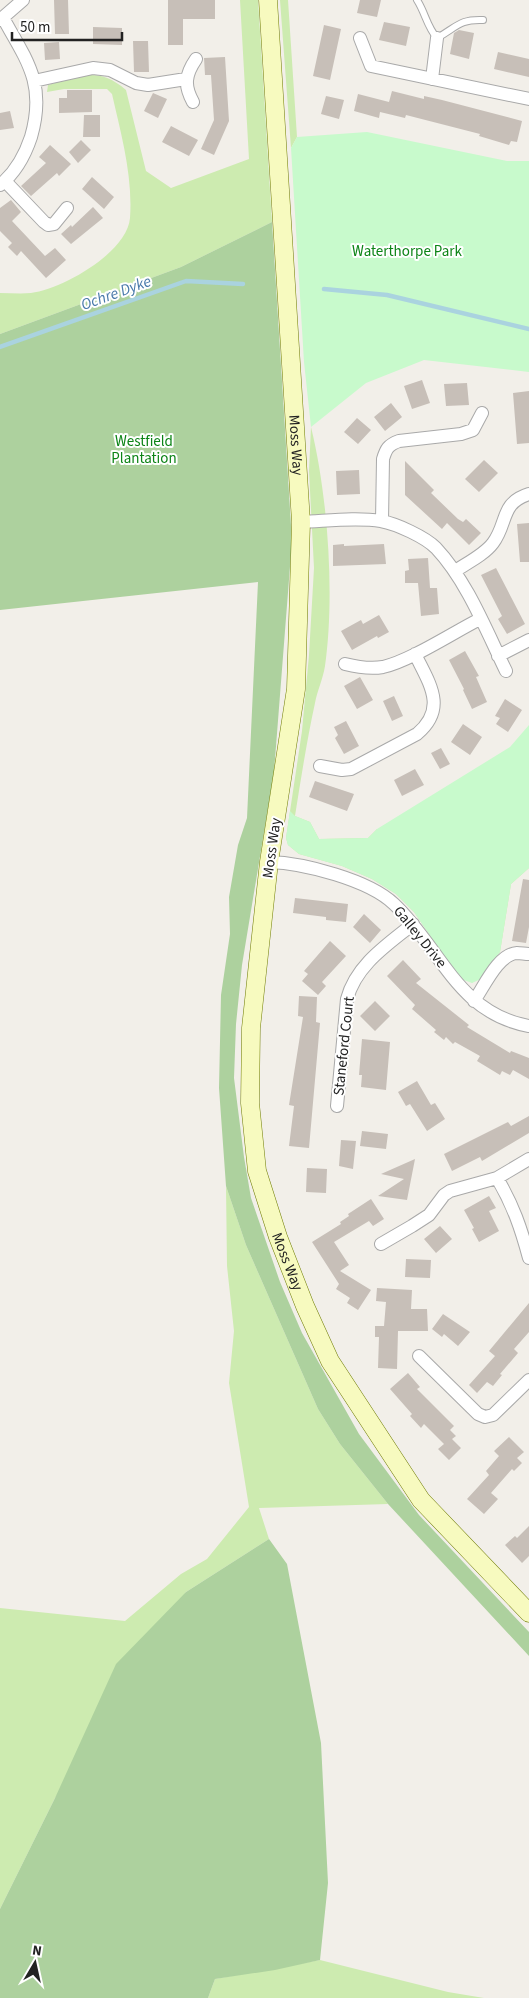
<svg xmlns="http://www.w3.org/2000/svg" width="529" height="1998" font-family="'Source Sans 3',sans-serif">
	<rect width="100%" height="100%" fill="#f2efe9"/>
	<path fill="#cdebb0" d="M 240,0 L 258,0 L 272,222 L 181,267 L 0,334 L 0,293 C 10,293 21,294 31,293 C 62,289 127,253 130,218 C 133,176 121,134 112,94 L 107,89 L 64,89 L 47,92 L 48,85 C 80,76 98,66 126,90 L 146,171 L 171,188 L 249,159 Z
		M 280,0 L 288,0 L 297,137 L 291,148 Z
		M 311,427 C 328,496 335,596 325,666 C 323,679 317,691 315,703 C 307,740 301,778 295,816 L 310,822 L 319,839 L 368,838 L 377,829 L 529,868 L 511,884 L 500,952 L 472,983 L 434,941 L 414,912 L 396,894 L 372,879 L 342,866 L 299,854 L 288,845 L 286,838 L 302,731 L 309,655 L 314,568 L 309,471 Z
		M 226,1186 L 246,1245 L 318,1409 L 340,1444 L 388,1504 L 259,1508 L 269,1539 L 186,1592 L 55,1798 L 0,1909 L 0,1608 L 125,1621 L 181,1574 L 207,1559 L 249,1507 L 229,1383 L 234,1331 L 227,1266 Z
		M 320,1960 L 448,1992 L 484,1998 L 208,1998 L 215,1979 Z"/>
	<path fill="#add19e" d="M 272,222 L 292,541 L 274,772 L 242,965 L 236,1024 L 234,1078 L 244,1157 L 251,1198 L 280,1282 L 302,1333 L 359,1434 L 419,1515 L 529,1632 L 529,1656 L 388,1504 L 340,1444 L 318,1409 L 246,1245 L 226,1186 L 219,1088 L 221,995 L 230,934 L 229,897 L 238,845 L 247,818 L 258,582 L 0,610 L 0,334 L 181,267 Z
		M 269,1539 L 287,1564 L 321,1743 L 328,1883 L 320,1960 L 275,1970 L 215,1979 L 208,1998 L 0,1998 L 0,1909 L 55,1798 L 116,1664 L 186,1592 Z"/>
	<path fill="#c8facc" d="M 367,132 L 507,161 L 529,161 L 529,372 L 424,360 L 366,383 L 311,427 L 304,362 L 291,148 L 297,137 Z
		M 529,725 L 529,868 L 511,884 L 500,952 L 483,978 L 472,983 L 461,979 L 454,971 L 414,912 L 396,894 L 372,879 L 342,866 L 299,854 L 288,845 L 286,838 L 290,811 L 295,816 L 310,822 L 319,839 L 368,838 L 377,829 L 510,747 Z"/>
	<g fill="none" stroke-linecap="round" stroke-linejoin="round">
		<path stroke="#aad3df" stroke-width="4.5" d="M 324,289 L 387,295 L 529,329
			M 0,347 L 186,281 L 243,284"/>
	</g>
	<path fill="#c7bfb8" d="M 54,0 L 68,0 L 69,34 L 55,34 Z
		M 168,0 L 215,0 L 215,19 L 183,19 L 183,45 L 168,45 Z
		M 360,0 L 381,0 L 377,17 L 357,13 Z
		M 384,22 L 410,27 L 406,46 L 379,40 Z
		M 324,25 L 341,29 L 330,80 L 313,76 Z
		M 93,27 L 122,28 L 122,45 L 93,44 Z
		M 459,30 L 474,33 L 469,59 L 450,54 L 454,33 Z
		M 133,41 L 148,41 L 149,72 L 134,72 Z
		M 59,42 L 60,59 L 45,60 L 44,43 Z
		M 498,52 L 529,59 L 529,77 L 494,69 Z
		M 225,57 L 229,121 L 214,155 L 201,149 L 214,120 L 211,75 L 205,75 L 204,58 Z
		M 67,90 L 92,90 L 92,112 L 59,113 L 59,98 L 67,98 Z
		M 392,91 L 424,99 L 424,96 L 442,100 L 522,121 L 517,142 L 511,141 L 509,145 L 479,136 L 480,134 L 406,115 L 405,118 L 380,112 L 379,118 L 354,111 L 358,94 L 389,102 Z
		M 153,93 L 167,99 L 158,118 L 144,111 Z
		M 326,96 L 344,100 L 339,119 L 321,114 Z
		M 10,111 L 14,128 L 0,130 L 0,113 Z
		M 84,115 L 100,115 L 100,137 L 83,137 Z
		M 171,126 L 198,140 L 189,156 L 162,142 Z
		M 81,140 L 91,150 L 78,163 L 69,152 Z
		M 50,145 L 71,164 L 59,176 L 57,173 L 31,196 L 21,186 L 46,163 L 39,157 Z
		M 92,177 L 114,197 L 104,209 L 82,189 Z
		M 11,200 L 21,212 L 12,221 L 45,256 L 55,248 L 66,260 L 46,278 L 21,251 L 17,256 L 8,247 L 12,243 L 0,231 L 0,208 Z
		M 93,207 L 103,218 L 71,244 L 61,234 L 71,225 L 72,227 Z
		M 422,380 L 430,403 L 412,409 L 404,386 Z
		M 467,383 L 469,405 L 446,406 L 444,384 Z
		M 529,391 L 529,443 L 517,444 L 513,393 Z
		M 391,403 L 402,417 L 385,431 L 374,417 Z
		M 357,418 L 371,430 L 358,444 L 344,432 Z
		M 484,460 L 498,473 L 479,492 L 465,479 Z
		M 405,461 L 434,490 L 431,493 L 458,519 L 463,522 L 466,519 L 481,533 L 469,545 L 447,523 L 442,529 L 405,495 Z
		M 359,470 L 360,494 L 337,495 L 336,471 Z
		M 529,523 L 529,562 L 520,562 L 517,524 Z
		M 344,544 L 344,546 L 384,544 L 386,564 L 333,566 L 333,545 Z
		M 428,558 L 430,588 L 437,588 L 439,614 L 421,616 L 418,583 L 405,583 L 405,571 L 409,570 L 408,559 Z
		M 496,568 L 525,624 L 507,634 L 498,619 L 502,616 L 481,575 Z
		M 379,615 L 389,632 L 378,638 L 377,636 L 352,650 L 341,631 L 361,620 L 363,624 Z
		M 465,651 L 479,676 L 476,677 L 487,702 L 472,709 L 463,690 L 464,689 L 449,660 Z
		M 360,677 L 373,700 L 357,709 L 344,686 Z
		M 394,696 L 403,716 L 392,721 L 383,701 Z
		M 505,699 L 522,710 L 508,732 L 496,724 L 500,718 L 495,716 Z
		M 346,721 L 359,746 L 344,754 L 335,738 L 338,735 L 334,727 Z
		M 463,724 L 482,737 L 470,755 L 451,742 Z
		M 441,748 L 450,764 L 440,769 L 431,753 Z
		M 415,769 L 424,785 L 402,796 L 394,780 Z
		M 315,781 L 354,794 L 347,811 L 309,797 Z
		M 523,879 L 529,880 L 529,927 L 526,943 L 512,941 Z
		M 295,898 L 348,904 L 346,922 L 326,920 L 326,917 L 293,913 Z
		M 364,914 L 381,930 L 370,943 L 353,927 Z
		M 330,941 L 346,956 L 322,982 L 326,986 L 318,995 L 302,981 L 308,974 L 304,971 Z
		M 403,960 L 421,979 L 416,983 L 469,1025 L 467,1027 L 510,1053 L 511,1051 L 529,1058 L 529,1079 L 513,1070 L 510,1075 L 502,1071 L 500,1075 L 477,1061 L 480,1056 L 455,1042 L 453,1044 L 446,1037 L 444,1040 L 434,1032 L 436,1030 L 412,1009 L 415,1005 L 387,976 Z
		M 299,996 L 317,997 L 316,1022 L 320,1023 L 309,1148 L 289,1146 L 294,1106 L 289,1105 L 303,1017 L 298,1016 Z
		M 375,1001 L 390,1016 L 375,1031 L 360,1016 Z
		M 362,1039 L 390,1042 L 386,1090 L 361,1087 L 362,1075 L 359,1075 Z
		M 417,1081 L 431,1105 L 435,1103 L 445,1119 L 427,1131 L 410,1104 L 406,1106 L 398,1092 Z
		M 529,1116 L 529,1133 L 482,1161 L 480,1157 L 452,1171 L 444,1154 L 508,1122 L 511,1126 Z
		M 362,1131 L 388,1134 L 386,1149 L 360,1146 Z
		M 341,1140 L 356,1141 L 353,1169 L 339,1166 Z
		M 415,1159 L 407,1200 L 378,1196 L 404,1179 L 381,1174 Z
		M 307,1168 L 327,1169 L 326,1193 L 306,1192 Z
		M 489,1196 L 496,1208 L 489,1211 L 499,1231 L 479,1242 L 472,1229 L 474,1228 L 464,1210 Z
		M 371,1199 L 384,1219 L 373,1226 L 369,1221 L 334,1242 L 349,1265 L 340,1271 L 371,1290 L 358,1310 L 347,1303 L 350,1298 L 336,1289 L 339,1284 L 312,1242 L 341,1224 L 340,1222 L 349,1216 L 348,1214 Z
		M 440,1226 L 452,1239 L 436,1253 L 424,1239 Z
		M 406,1259 L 431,1260 L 430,1278 L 405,1277 Z
		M 377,1288 L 412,1290 L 411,1309 L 427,1309 L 428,1331 L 398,1331 L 397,1369 L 378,1368 L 379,1337 L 375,1337 L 375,1326 L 384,1326 L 386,1302 L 376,1301 Z
		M 529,1303 L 529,1332 L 514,1349 L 518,1353 L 500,1374 L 502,1375 L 493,1386 L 487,1382 L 477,1393 L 469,1385 L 495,1356 L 489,1351 Z
		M 443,1314 L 470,1332 L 458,1346 L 444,1334 L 442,1337 L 432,1329 Z
		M 408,1373 L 420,1387 L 417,1389 L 454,1426 L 450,1430 L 456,1436 L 452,1439 L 461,1448 L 449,1460 L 438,1449 L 444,1444 L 424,1424 L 421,1428 L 410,1416 L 412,1414 L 390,1389 Z
		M 509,1437 L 524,1452 L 517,1458 L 522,1463 L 514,1471 L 512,1469 L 491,1493 L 498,1499 L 484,1514 L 467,1499 L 489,1475 L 486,1471 L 499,1456 L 494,1451 Z
		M 529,1526 L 529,1556 L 522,1563 L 505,1545 L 515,1536 L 517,1538 Z"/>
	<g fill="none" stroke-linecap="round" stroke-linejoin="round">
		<defs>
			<path id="lane" d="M 417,0 C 425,12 427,27 437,38 C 457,27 459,19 483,20"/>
			<path id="street" d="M 0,20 L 23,0
				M 360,38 L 371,66 L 529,99
				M 432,79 L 437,38
				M 34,81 L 93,68 L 110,70 L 136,83 L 148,85 L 186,79
				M 193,102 C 184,86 185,75 196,59
				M 5,181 L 44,222 L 48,225 L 54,224 L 67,208
				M 0,185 C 15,173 25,155 31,137 C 46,85 28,62 3,18
				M 382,521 L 383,459 C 386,449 388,445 399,441 L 461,434 L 473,430 L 482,413
				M 301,522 C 327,521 355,517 381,521 C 397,524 425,537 436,548 C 467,581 486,630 506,671
				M 455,571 C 467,563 484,555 493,543 C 508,523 500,503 529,494
				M 498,656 L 529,640
				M 345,664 C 357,667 371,669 383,667 C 410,661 454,632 480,619
				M 320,766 L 342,770 L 351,769 L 417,734 C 448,708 429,683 415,654
				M 269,862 C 304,863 369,880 394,904 C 441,948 457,1013 529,1026
				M 474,1001 C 484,987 498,954 517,953 C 521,953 525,954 529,954
				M 337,1106 L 347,999 C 356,965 387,945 413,924
				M 497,1178 C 513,1205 521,1228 529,1258
				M 381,1244 L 412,1226 L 429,1215 L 444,1195 L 450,1191 L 497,1178 L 529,1159
				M 419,1356 L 478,1414 L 485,1417 L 493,1415 L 529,1380"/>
			<g id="secondary">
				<path id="s1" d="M 268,0 L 301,522 L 296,689 L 269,862 L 251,1028 L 250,1103 L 257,1171 L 278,1237 L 305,1306 L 330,1361 L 421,1500 L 529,1613"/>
			</g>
		</defs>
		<use href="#lane" stroke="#a9a9a9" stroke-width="8"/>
		<use href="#street" stroke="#a9a9a9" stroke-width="14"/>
		<use href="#secondary" stroke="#707d05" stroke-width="19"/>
		<use href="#lane" stroke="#fff" stroke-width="6"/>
		<use href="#street" stroke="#fff" stroke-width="12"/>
		<use href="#secondary" stroke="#f7fabf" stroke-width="18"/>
	</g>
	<g text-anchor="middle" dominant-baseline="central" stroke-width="4" stroke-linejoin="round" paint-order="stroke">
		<g font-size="15" fill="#0c8416" stroke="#fff">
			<text x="407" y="251">Waterthorpe Park</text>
			<text x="144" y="441">Westfield<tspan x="144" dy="17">Plantation</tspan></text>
		</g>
		<g font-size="15" fill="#222" stroke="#fff">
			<text stroke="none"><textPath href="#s1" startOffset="446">Moss Way</textPath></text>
			<text transform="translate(272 848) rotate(-82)">Moss Way</text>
			<text transform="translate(420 937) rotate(51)">Galley Drive</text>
			<text transform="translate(344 1046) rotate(-84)">Staneford Court</text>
			<text stroke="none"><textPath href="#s1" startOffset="1271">Moss Way</textPath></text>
		</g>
		<g font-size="16" font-style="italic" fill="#4a7aab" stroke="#fff">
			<text transform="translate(116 293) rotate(-20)">Ochre Dyke</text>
		</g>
	</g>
	<g transform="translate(35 1963) rotate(9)" stroke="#ffffff" stroke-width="4" paint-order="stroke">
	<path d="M0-4L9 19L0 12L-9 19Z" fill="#222222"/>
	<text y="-8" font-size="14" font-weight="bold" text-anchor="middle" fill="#222222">N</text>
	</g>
	<path d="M12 32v8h110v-8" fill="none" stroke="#222222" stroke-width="2.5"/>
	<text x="20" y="32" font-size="15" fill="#222222" stroke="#ffffff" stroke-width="4" paint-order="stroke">50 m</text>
</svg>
